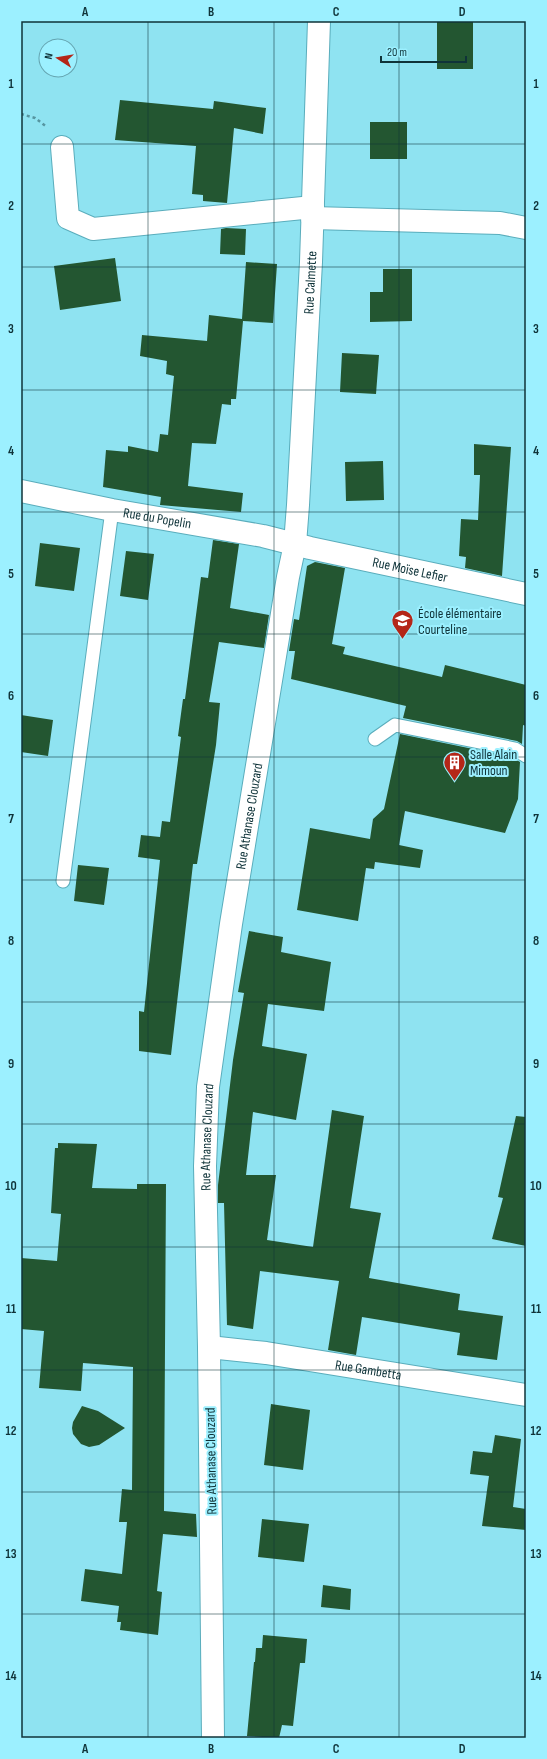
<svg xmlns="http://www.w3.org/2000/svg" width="547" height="1759" font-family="'Sofia Sans Condensed',sans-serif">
	<rect width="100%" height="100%" fill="#8fe3f1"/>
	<path fill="#235631" d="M 437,21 L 473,21 L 473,69 L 437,69 Z
		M 120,100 L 213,109 L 214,101 L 266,108 L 263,134 L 234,128 L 227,203 L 203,201 L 203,195 L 192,194 L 196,146 L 115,140 Z
		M 370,122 L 407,122 L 407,159 L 370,159 Z
		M 226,228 L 246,229 L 245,255 L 220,254 L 221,229 Z
		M 115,258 L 121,301 L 60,310 L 54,266 Z
		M 246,262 L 277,264 L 273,323 L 243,321 L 236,399 L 231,399 L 231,405 L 222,404 L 216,444 L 192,443 L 188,486 L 243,493 L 241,512 L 160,505 L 161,497 L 103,487 L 106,450 L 128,452 L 128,446 L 158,452 L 160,434 L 168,435 L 174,376 L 166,374 L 167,361 L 140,356 L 142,335 L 207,341 L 209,315 L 242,319 Z
		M 383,269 L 412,269 L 412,321 L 370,322 L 370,292 L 383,292 Z
		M 342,353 L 379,355 L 376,394 L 340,392 Z
		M 474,444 L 511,447 L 502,576 L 465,568 L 466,557 L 459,556 L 461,519 L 478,520 L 480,475 L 474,475 Z
		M 383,461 L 384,500 L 346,501 L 345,462 Z
		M 213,540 L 239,544 L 230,608 L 269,615 L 264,648 L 219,642 L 209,702 L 220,703 L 216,745 L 197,864 L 193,864 L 171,1055 L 139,1051 L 139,1011 L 144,1012 L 160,860 L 138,857 L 141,835 L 160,837 L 162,821 L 170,822 L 181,737 L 178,736 L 183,699 L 185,699 L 201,577 L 208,578 Z
		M 40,543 L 80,548 L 74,591 L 35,586 Z
		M 126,551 L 154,554 L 148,600 L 120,596 Z
		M 315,562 L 345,568 L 332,644 L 345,647 L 343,654 L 442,677 L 445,665 L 526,685 L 526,726 L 523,725 L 522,744 L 517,741 L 403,718 L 406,706 L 291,679 L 295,651 L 289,651 L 294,619 L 299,620 L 307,566 Z
		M 21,715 L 53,720 L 48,756 L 21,752 Z
		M 400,734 L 512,757 L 520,762 L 518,799 L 505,833 L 405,811 L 399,845 L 423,850 L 420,868 L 375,862 L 374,869 L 366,868 L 358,921 L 297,910 L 310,828 L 370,839 L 373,819 L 384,809 Z
		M 78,865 L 109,868 L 104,905 L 74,901 Z
		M 249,931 L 283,937 L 281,952 L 331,962 L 324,1011 L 268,1004 L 262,1046 L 307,1054 L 296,1120 L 253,1112 L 246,1175 L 276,1175 L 267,1240 L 313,1247 L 332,1110 L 364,1116 L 350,1208 L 381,1213 L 369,1278 L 460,1294 L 458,1310 L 503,1316 L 497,1360 L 457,1355 L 460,1333 L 362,1317 L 356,1355 L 328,1350 L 339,1281 L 260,1271 L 253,1329 L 227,1325 L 224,1203 L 218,1203 L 218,1185 L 233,1060 L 244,993 L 238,992 Z
		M 516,1116 L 526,1117 L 526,1246 L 492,1239 L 503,1198 L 498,1197 Z
		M 58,1143 L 97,1144 L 92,1188 L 137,1189 L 137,1184 L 166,1184 L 164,1511 L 196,1514 L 197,1537 L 163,1534 L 157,1591 L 162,1592 L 158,1635 L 120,1630 L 121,1622 L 117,1622 L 119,1606 L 81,1601 L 85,1569 L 122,1574 L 127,1522 L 119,1522 L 122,1489 L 132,1490 L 133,1367 L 83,1363 L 81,1391 L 39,1388 L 44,1331 L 21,1329 L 21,1258 L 57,1261 L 61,1214 L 51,1213 L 55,1148 L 58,1148 Z
		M 271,1404 L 310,1410 L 303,1470 L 264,1465 Z
		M 82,1406 L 98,1411 L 125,1428 L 99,1445 L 89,1447 L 81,1444 L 73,1434 L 72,1428 L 73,1422 Z
		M 495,1435 L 521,1439 L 513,1507 L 526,1509 L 526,1530 L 482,1526 L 489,1476 L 470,1474 L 473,1451 L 492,1453 Z
		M 262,1519 L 309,1524 L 304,1562 L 258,1557 Z
		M 323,1585 L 351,1589 L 350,1610 L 321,1607 Z
		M 263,1635 L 307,1639 L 305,1663 L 300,1663 L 293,1726 L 282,1725 L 279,1738 L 247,1736 L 254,1662 L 255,1662 L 256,1648 L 262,1648 Z"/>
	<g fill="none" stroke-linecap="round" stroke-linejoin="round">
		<defs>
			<path id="service" d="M 375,739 L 395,725 L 515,749 L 526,756
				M 63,881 L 112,510"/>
			<g id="minor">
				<path d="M 62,147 L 68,218 L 93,229 L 313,207"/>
				<path d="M 312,218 L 500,223 L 526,228"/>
				<path id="s1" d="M 21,491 L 112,510 L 263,536 L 310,548 L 526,594"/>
				<path id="s2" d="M 209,1347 L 266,1353 L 526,1395"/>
				<path id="s3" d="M 213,1738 L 209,1347 L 205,1166 L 208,1087 L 231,924 L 288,577 L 295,544 L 298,505 L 311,262 L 319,21"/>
			</g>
		</defs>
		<use href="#service" stroke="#5aadbc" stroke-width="15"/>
		<use href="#minor" stroke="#5aadbc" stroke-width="24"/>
		<path stroke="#5695a0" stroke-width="2.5" stroke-dasharray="3 3" stroke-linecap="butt" d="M 21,114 L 35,118 L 47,127"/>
		<use href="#service" stroke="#fff" stroke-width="13"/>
		<use href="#minor" stroke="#fff" stroke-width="22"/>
	</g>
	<path fill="none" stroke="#0f3339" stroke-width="1" stroke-opacity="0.55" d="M 148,21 L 148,1738M 274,21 L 274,1738M 399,21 L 399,1738M 21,144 L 526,144M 21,267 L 526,267M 21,390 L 526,390M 21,512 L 526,512M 21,634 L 526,634M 21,757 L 526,757M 21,880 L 526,880M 21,1002 L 526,1002M 21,1124 L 526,1124M 21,1247 L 526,1247M 21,1370 L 526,1370M 21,1492 L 526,1492M 21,1614 L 526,1614"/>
	<defs>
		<symbol id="school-pin" viewBox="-11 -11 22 30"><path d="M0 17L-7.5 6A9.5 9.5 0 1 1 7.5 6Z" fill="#b42618" stroke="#9cf0ff"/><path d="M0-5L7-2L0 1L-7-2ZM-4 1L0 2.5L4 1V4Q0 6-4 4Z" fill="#fff"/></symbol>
		<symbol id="building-pin" viewBox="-11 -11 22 30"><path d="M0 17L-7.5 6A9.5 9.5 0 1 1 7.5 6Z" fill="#b42618" stroke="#9cf0ff"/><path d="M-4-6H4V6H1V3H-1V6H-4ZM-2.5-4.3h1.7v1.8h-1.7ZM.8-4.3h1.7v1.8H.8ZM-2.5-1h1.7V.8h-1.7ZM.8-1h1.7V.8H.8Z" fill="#fff"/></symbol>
	</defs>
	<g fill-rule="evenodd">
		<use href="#school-pin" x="390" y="608" width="25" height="34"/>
		<use href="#building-pin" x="442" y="750" width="25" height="34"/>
	</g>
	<g text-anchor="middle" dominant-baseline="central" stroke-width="4" stroke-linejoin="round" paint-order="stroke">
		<g font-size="14" fill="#0f3339" stroke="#9cf0ff">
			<text stroke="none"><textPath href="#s3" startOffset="1463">Rue Calmette</textPath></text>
			<text stroke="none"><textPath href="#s1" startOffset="139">Rue du Popelin</textPath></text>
			<text stroke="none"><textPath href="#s1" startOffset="397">Rue Moïse Lefier</textPath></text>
			<text stroke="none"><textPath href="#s3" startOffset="925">Rue Athanase Clouzard</textPath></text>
			<text stroke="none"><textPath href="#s3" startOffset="601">Rue Athanase Clouzard</textPath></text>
			<text stroke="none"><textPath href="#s2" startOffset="161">Rue Gambetta</textPath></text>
			<text transform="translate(211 1461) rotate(-91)">Rue Athanase Clouzard</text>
		</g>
		<g font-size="14" fill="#0f3339" stroke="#9cf0ff" text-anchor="start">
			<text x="418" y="613">École élémentaire<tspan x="418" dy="16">Courteline</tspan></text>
			<text x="470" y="754">Salle Alain<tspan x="470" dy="16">Mimoun</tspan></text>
		</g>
	</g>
	<rect width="547" height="1759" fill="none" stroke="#9cf0ff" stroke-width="44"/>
	<g transform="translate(58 58) rotate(282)"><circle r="19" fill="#9cf0ff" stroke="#64a4b0"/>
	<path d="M0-3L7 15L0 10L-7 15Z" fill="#b42618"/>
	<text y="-6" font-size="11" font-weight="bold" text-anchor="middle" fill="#0f3339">N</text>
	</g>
	<path d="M381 56v6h85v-6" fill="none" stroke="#0f3339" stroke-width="2"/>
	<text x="387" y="56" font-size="12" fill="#0f3339" stroke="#9cf0ff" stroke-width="3" paint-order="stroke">20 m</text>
	<rect x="22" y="22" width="503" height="1715" fill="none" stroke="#0f3339" stroke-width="1.5"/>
	<g font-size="13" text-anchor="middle" font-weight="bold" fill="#0f3339">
		<text x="85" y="16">A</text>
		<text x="211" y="16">B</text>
		<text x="336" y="16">C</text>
		<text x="462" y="16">D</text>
		<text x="11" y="88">1</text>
		<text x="536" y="88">1</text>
		<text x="11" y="210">2</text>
		<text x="536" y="210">2</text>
		<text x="11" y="333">3</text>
		<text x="536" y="333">3</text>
		<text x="11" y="455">4</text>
		<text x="536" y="455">4</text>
		<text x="11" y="578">5</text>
		<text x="536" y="578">5</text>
		<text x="11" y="700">6</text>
		<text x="536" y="700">6</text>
		<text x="11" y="823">7</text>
		<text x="536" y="823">7</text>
		<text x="11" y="945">8</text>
		<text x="536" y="945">8</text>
		<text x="11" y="1068">9</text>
		<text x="536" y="1068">9</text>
		<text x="11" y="1190">10</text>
		<text x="536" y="1190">10</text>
		<text x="11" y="1313">11</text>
		<text x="536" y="1313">11</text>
		<text x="11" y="1435">12</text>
		<text x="536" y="1435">12</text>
		<text x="11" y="1558">13</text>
		<text x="536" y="1558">13</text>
		<text x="11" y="1680">14</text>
		<text x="536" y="1680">14</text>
		<text x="85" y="1753">A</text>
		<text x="211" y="1753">B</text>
		<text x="336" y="1753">C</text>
		<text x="462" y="1753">D</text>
	</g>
</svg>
